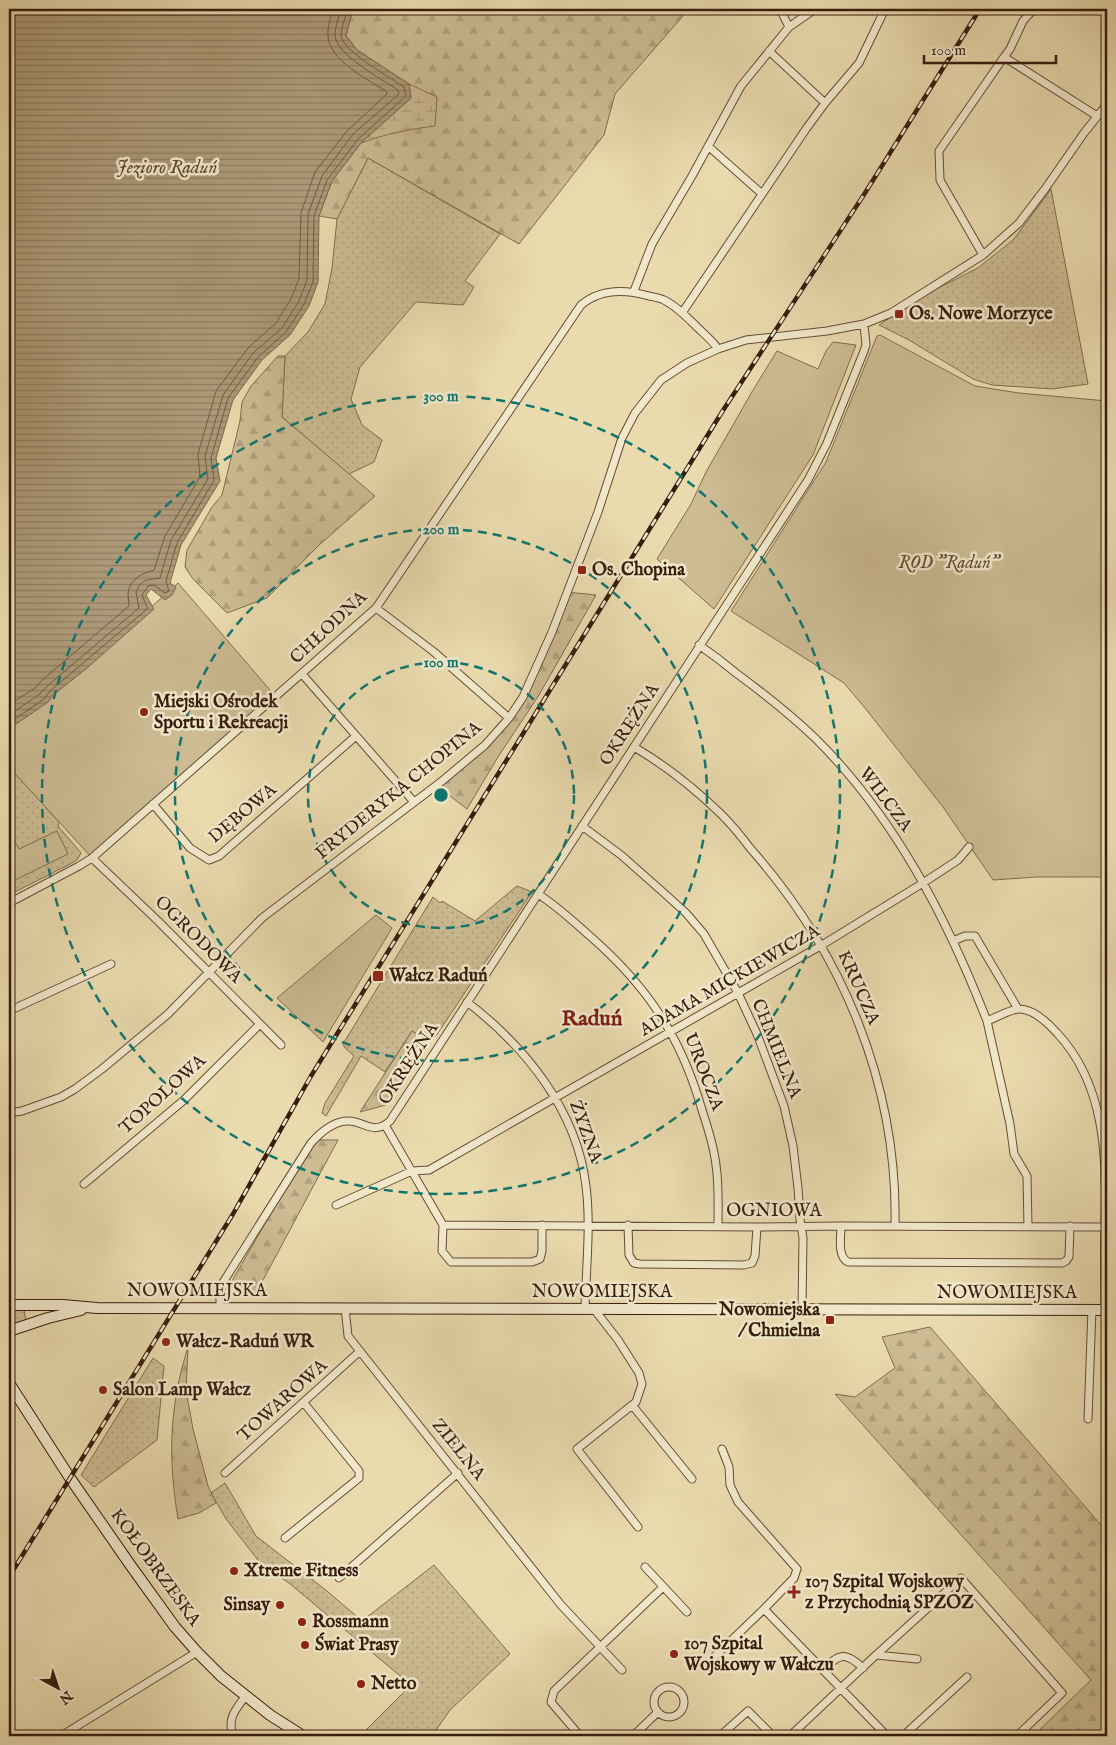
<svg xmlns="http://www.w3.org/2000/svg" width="1116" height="1745" font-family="'IM FELL English',serif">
	<defs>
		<pattern id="grass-dots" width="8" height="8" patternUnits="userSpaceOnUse" patternTransform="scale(1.25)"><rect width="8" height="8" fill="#ccbb93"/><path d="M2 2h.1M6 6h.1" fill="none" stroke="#b0a07e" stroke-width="1.8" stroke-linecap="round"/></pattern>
		<pattern id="forest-firs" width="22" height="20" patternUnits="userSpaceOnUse" patternTransform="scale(1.25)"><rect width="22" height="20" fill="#ccbb93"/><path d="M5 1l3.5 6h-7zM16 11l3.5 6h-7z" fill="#b0a07e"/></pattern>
		<pattern id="wetland-marsh" width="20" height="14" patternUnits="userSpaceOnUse" patternTransform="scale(1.25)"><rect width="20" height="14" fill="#ccbb93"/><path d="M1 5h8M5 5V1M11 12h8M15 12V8" fill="none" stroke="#b0a07e"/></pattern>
		<pattern id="water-rules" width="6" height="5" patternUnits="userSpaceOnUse" patternTransform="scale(1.25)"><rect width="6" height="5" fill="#ad9a78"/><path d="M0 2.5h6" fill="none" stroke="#8e7d61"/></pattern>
	</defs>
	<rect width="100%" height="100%" fill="#eadbaf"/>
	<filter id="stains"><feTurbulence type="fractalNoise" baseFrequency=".004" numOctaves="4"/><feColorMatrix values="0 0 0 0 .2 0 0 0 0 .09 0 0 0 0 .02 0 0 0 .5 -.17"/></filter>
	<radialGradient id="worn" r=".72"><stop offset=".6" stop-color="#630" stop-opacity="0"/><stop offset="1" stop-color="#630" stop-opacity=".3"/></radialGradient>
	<path fill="url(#grass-dots)" stroke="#826c50" d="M 368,158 L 500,234 L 465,281 L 474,287 L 463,305 L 416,302 L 360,367 L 351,399 L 362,425 L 382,440 L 374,462 L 349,474 L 282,417 L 285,356 L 308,332 L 325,304 L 332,268 L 337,219 Z
		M 1051,189 L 1088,384 L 1052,389 L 992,385 L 973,379 L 909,340 L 879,325 L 926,294 L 978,268 L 1014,239 Z
		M 9,758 L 88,769 L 46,808 L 59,822 L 58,826 L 81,853 L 77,860 L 68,865 L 9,895 L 9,773 L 11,771 L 9,768 Z
		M 517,886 L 532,892 L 436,1036 L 427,1041 L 412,1031 L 385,1072 L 361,1056 L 326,1116 L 322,1113 L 325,1103 L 354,1056 L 345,1048 L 343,1044 L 433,897 L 440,903 L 442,901 L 475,921 Z
		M 9,1309 L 24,1309 L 26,1322 L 9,1327 Z
		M 153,1358 L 164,1366 L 157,1440 L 94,1487 L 81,1475 Z
		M 225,1483 L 256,1536 L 327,1591 L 362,1621 L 434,1565 L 510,1654 L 450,1710 L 432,1736 L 360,1736 L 411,1685 L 289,1583 L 261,1564 L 226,1519 L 211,1493 Z"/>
	<path fill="url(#forest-firs)" stroke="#826c50" d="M 353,9 L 689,9 L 615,94 L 604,135 L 519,244 L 368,158 L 337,219 L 319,216 L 332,181 L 361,143 L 411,98 L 409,84 L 357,50 L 346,36 Z
		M 278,356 L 285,356 L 282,417 L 375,496 L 318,546 L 267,598 L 227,613 L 193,579 L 185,567 L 187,550 L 212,507 L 222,495 L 240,421 L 242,402 L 251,386 Z
		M 567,592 L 596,595 L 539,695 L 498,757 L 467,809 L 441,789 L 442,781 L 509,718 L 552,632 Z
		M 412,1031 L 427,1041 L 386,1105 L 360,1112 Z
		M 315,1140 L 338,1140 L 254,1297 L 225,1293 L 297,1168 Z
		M 930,1327 L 1107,1532 L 1107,1736 L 1033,1736 L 1091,1680 L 835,1394 L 855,1397 L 895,1368 L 882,1337 Z
		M 188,1347 L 186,1391 L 193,1429 L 208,1486 L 216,1503 L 199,1513 L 178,1519 C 168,1458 169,1407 188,1347 Z"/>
	<path fill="url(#wetland-marsh)" stroke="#826c50" d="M 409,84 L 437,97 L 435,126 C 410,129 385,134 361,143 L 411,98 Z"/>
	<path fill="#ccbb93" stroke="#826c50" d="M 880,335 L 975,386 L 1019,393 L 1107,401 L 1107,877 L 1037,877 L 993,880 L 943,807 L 865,708 L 844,683 L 731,611 L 826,462 L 877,336 Z
		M 833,342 L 856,345 L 813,455 L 714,609 L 657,559 L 691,504 L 706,472 L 753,390 L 777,351 L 818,369 L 826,351 Z
		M 178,583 L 276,697 L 92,858 L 9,767 L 9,729 L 53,695 Z
		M 57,831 L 68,854 L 9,883 L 9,837 L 12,836 L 19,849 Z
		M 376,915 L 392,928 L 323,1042 L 277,998 Z"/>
	<path fill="url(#water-rules)" stroke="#7e684d" d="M 9,9 L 353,9 L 346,36 L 357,50 L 409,84 L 411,98 L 361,143 L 332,181 L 319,216 L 318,282 L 309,306 L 290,335 L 262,360 L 233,400 L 216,458 L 220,481 L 181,545 L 170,583 L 176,587 L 172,595 L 165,600 L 151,589 L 146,595 L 154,609 L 86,669 L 53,695 L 48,702 L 9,729 Z"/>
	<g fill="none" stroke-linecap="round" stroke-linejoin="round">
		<path stroke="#725c42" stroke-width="1" d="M 9,705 L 35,688 L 41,681 L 129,606 C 129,602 128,598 128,594 C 129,579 143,573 154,570 L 165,536 L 200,477 L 198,454 L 216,391 L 248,348 L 276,323 L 292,297 L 299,278 L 301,213 L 315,172 L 347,131 L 387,94 L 386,91 C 368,80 328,59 328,36 C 327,27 331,17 333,9
			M 9,715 L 40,694 L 46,687 L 139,608 L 136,592 C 142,578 148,580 160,578 L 171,540 L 208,479 L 205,456 L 223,395 L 253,353 L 282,328 L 299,301 L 307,280 L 308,214 L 322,176 L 353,134 L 399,94 L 398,90 C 383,80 335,54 335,35 C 335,27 339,17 341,9
			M 9,723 L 44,699 L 50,691 L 147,609 L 147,607 L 142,595 L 148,586 L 154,585 L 165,593 L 169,591 L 166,581 L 177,543 L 214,480 L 211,458 L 228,398 L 258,357 L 286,332 L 304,304 L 313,282 L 314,216 L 327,180 L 358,139 L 406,96 L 404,87 C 391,78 342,51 341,35 C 341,28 346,17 347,9"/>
		<defs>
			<path id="street" d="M 780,9 L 789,27
				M 769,51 L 825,103
				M 1004,57 L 1010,49 L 1023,21 L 1034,9
				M 708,146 L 762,194
				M 983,255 L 940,180 L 939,151 L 1004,57 L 1097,116
				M 634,291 L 652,244 L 692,176 L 741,86 L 789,27 L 815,9
				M 682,313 L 806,129 L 825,103 L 859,63 L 885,9
				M 376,608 L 434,652 L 509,718
				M 699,645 C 712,654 724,663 736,673 C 763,693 790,714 815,738 C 894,816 947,918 987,1021
				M 302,674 L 414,802
				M 634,747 C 665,765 695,789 721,814 C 731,824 741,836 750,848 C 843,953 898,1085 895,1226
				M 153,804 L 190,848 L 209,860 L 219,856 L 356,736
				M 582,826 L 621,855 L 664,893 L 686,913 L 704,934 L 738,993 L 757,1034 L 784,1106 L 793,1146 L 798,1188 L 800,1219 L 803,1238 L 802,1309
				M 92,858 L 158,921 L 281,1045
				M 538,894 C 557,906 574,922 591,937 C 648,987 681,1037 702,1110 C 708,1128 714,1147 716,1165 C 719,1185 718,1206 718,1226
				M 9,903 L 79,866 L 92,858 L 376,608 L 581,305 C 601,288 625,289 649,296 C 654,297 660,298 664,300 C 676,306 687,317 697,327 C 704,334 712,340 718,349
				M 953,941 L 965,936 L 975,936 L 1018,1009
				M 467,1002 C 526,1047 577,1111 586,1186 C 591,1226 586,1268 585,1308
				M 9,1011 L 111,964
				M 9,1113 L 22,1111 L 61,1097 L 75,1089 L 102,1069 L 168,1014 L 262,918 L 442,781 L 485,745 L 509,718 L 523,697 L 552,632 L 598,512 L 622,438 L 635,413 L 661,380 L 687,363 L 718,349 L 746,340 L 827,331 L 864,324 L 891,313 L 983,255 L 1019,223 L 1045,189 L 1084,133 L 1107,104
				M 385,1125 L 443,1225
				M 84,1184 L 184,1100 L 260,1024
				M 336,1205 L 412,1171 L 429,1170 L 822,945 L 923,883 L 958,860 L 969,847
				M 443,1225 L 757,1227 L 841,1226 L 1105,1227
				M 443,1225 L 442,1251 L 451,1262 L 532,1262 L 540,1259 L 542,1251 L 542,1225
				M 628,1225 L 629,1255 L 634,1263 L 640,1264 L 744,1265 L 752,1263 L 755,1256 L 757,1227
				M 841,1226 C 841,1236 837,1257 848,1262 L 1062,1263 L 1066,1261 L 1069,1257 L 1070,1226
				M 1028,1227 L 1027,1176 L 1014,1154 L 1010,1124 L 987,1021 C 995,1018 1011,1009 1019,1009 C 1033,1009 1048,1023 1057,1033 C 1106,1085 1107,1159 1105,1226 C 1104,1254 1105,1282 1105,1310
				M 220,1307 L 220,1293 L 222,1284 L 311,1143 C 320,1133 334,1121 348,1121 C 365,1121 373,1136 390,1121 L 808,480 L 827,443 L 864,351 L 866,345 L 864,324
				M 345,1308 L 348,1336 L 561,1605 L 622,1670
				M 594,1309 L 618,1340 L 639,1373 L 642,1384 L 636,1402 L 577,1449 L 638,1527
				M 632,1405 L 692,1479
				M 1088,1419 L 1092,1309
				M 722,1449 L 729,1467 L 730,1485 L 738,1502 L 797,1569 L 794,1578 L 764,1609 L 887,1736
				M 225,1473 L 360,1351
				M 285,1538 L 359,1478 L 359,1471 L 304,1403
				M 645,1567 L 687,1612
				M 339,1578 L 458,1473
				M 876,1655 L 961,1578 L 1062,1693 L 1017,1736
				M 714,1657 L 764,1609
				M 823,1669 C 840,1654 845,1651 863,1668
				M654 1702a15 15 0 1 1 30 0a15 15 0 1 1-30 0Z
				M 61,1736 L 197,1652
				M 233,1736 C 227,1719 235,1710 245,1697
				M 580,1736 L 551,1702 L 554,1691 L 663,1587
				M 633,1736 L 658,1712
				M 720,1736 L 748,1711 L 773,1736
				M 790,1736 L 876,1655 L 917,1659
				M 903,1736 L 967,1677"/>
			<path id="secondary" d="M 9,1305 L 63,1305 L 97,1308 L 1107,1310
				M 9,1331 L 48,1318 L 81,1310
				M 9,1383 L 70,1478 L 131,1566 L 175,1627 L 197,1652 L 221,1676 L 270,1715 L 303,1736"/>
		</defs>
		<use href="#street" stroke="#644c36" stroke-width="9"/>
		<use href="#secondary" stroke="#381d0d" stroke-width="12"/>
		<use href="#street" stroke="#f1e8cb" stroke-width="7"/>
		<use href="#secondary" stroke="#f1e8cb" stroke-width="10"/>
		<defs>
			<path id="rail" d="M 9,1577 L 233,1214 L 311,1076 L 542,703 L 722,412 L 865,193 L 980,9"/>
		</defs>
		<use href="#rail" stroke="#381d0d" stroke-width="4.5"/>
		<use href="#rail" stroke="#f1e8cb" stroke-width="2.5" stroke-dasharray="8" stroke-linecap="butt"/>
	</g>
	<g fill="none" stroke="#0f766e" stroke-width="2.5" stroke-dasharray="9 6">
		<circle cx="441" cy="795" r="133"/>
		<circle cx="441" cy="795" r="266"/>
		<circle cx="441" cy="795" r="399"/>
	</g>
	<g fill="#8f2418" stroke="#f1e8cb" stroke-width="2">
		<rect x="894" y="309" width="10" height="10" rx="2.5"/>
		<rect x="577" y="565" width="10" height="10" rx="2.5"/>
		<circle cx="144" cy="712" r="5"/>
		<rect x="372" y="970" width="12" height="12" rx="2.5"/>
		<rect x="825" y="1315" width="10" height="10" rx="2.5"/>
		<circle cx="166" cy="1342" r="5"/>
		<circle cx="103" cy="1390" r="5"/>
		<circle cx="234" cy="1571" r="5"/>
		<path d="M791.5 1584.5h5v5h5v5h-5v5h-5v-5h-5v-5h5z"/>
		<circle cx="280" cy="1605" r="5"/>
		<circle cx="302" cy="1622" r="5"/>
		<circle cx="305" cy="1645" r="5"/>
		<circle cx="674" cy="1654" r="5"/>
		<circle cx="361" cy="1684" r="5"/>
	</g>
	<g text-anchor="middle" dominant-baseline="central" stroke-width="5" stroke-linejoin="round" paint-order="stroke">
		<g font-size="18" font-weight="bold" fill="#381d0d" stroke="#f1e8cb" text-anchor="start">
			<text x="909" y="314">Os. Nowe Morzyce</text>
			<text x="592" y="570">Os. Chopina</text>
			<text x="154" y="702">Miejski Ośrodek<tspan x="154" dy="21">Sportu i Rekreacji</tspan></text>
			<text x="389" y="976">Wałcz Raduń</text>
			<text x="820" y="1310" text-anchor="end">Nowomiejska<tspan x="820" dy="21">/ Chmielna</tspan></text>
			<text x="176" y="1342">Wałcz-Raduń WR</text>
			<text x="113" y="1390">Salon Lamp Wałcz</text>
			<text x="244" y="1571">Xtreme Fitness</text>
			<text x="805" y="1582">107 Szpital Wojskowy<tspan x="805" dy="21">z Przychodnią SPZOZ</tspan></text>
			<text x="270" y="1605" text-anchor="end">Sinsay</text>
			<text x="312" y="1622">Rossmann</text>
			<text x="684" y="1644">107 Szpital<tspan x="684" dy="21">Wojskowy w Wałczu</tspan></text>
			<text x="315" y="1645">Świat Prasy</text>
			<text x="371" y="1684">Netto</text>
		</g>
		<g font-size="18" font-style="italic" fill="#644c35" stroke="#f1e8cb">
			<text x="949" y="563">ROD "Raduń"</text>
		</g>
		<g font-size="18" fill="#381d0d" stroke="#f1e8cb">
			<text transform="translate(329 628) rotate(-43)">CHŁODNA</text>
			<text transform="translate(630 725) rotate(-57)">OKRĘŻNA</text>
			<text transform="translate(399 791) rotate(-39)">FRYDERYKA CHOPINA</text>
			<text transform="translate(885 800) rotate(53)">WILCZA</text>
			<text transform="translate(243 814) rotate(-40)">DĘBOWA</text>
			<text transform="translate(198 940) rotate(45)">OGRODOWA</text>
			<text transform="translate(730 981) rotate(-30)">ADAMA MICKIEWICZA</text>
			<text transform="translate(858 988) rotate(66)">KRUCZA</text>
			<text transform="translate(776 1049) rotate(68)">CHMIELNA</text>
			<text transform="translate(409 1064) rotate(-57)">OKRĘŻNA</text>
			<text transform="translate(703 1072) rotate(69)">UROCZA</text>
			<text transform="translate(163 1095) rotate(-42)">TOPOLOWA</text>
			<text transform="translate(585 1132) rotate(70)">ŻYZNA</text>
			<text x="774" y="1211">OGNIOWA</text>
			<text x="197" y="1291">NOWOMIEJSKA</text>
			<text x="602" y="1292">NOWOMIEJSKA</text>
			<text x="1007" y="1293">NOWOMIEJSKA</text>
			<text transform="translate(283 1401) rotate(-42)">TOWAROWA</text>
			<text transform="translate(458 1450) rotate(51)">ZIELNA</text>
			<text transform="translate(155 1568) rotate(54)">KOŁOBRZESKA</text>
		</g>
		<g font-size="19" font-style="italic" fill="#614932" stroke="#f1e8cb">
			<text x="167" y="168">Jezioro Raduń</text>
		</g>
		<g font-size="22" font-weight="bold" fill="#7a1f14" stroke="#f1e8cb">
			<text x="592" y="1019">Raduń</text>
		</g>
	</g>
	<circle cx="441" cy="795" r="8" fill="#0f766e" stroke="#f1e8cb" stroke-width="2.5"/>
	<g font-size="15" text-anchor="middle" font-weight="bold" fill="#0f766e" stroke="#f1e8cb" stroke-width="5" stroke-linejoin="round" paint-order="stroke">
		<text x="441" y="401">300 m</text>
		<text x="441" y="534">200 m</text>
		<text x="441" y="667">100 m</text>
	</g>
	<rect width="1116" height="1745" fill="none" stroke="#eadbaf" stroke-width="30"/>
	<rect x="10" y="10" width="1096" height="1725" fill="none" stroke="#381d0d" stroke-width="2.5"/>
	<rect x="15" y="15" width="1086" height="1715" fill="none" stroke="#381d0d"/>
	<g transform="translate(58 1688) rotate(140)" stroke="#f1e8cb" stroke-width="4" paint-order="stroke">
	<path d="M0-4L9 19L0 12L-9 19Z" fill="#381d0d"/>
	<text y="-8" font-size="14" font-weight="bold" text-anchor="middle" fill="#381d0d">N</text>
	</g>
	<path d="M924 55v8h132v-8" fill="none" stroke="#381d0d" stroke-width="2.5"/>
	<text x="931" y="55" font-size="15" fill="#381d0d" stroke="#f1e8cb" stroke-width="4" paint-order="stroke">100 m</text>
	<rect width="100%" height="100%" filter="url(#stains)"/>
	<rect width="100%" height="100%" fill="url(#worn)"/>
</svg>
